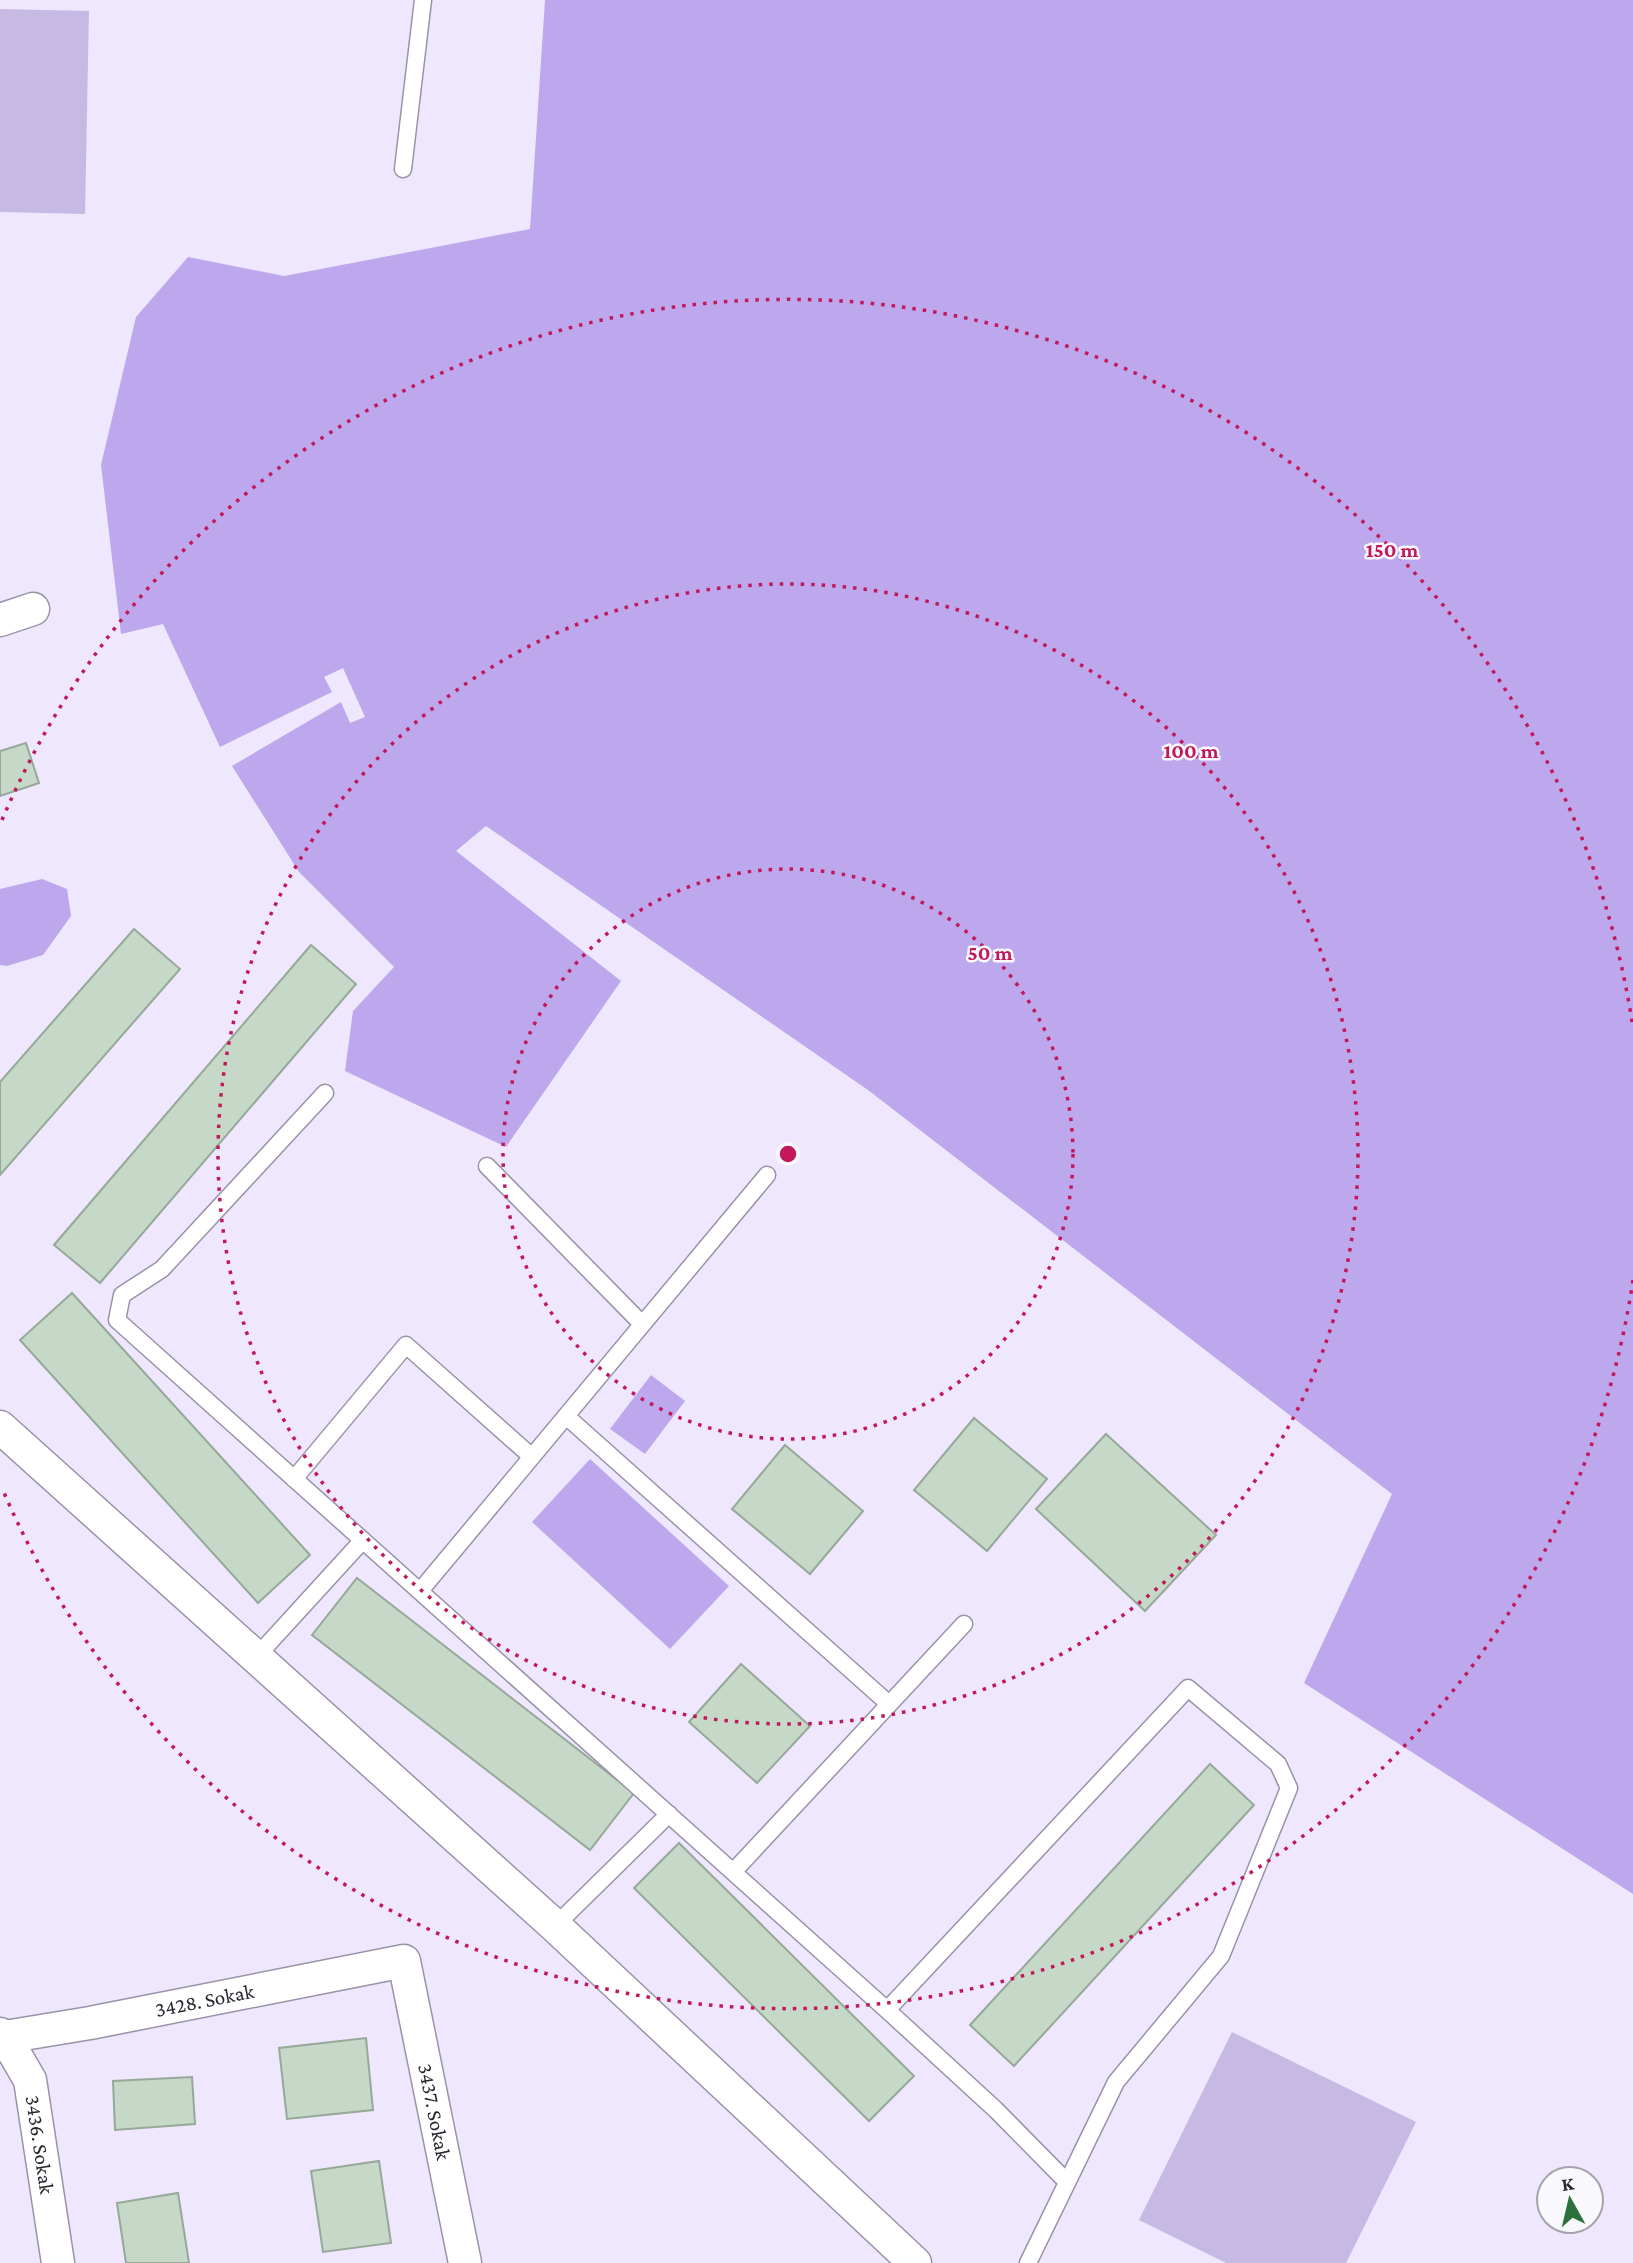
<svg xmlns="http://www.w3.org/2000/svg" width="1633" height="2263" font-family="'Crimson Pro',serif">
	<rect width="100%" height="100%" fill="#eee7fe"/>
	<path fill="#c6b9e4" d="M 0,9 L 89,11 L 85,214 L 0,212 Z
		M 1232,2032 L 1416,2122 L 1346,2263 L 1226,2263 L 1139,2220 Z"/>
	<path fill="#bda7ed" d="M 545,0 L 1633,0 L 1633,1894 L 1304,1683 L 1392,1494 L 868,1090 L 486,826 L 456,851 L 621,981 L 506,1147 L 345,1071 L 353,1011 L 394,967 L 299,872 L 232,766 L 341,702 L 350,723 L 365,717 L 343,668 L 324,677 L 332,692 L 220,747 L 163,624 L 121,634 L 101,465 L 136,317 L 188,257 L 284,276 L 530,229 Z
		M 42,879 L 67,889 L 71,916 L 43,955 L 7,966 L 0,965 L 0,889 Z
		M 651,1375 L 685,1401 L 645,1454 L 610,1429 Z
		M 590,1459 L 729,1586 L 670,1649 L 532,1522 Z"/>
	<path fill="#c6d9c8" stroke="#96a898" stroke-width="2" d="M 26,743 L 39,783 L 0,796 L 0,751 Z
		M 134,929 L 180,969 L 0,1175 L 0,1082 Z
		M 311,945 L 356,984 L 100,1283 L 54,1245 Z
		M 72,1293 L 310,1555 L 258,1603 L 20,1340 Z
		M 974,1418 L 1047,1479 L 987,1551 L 914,1490 Z
		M 1106,1434 L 1216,1535 L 1145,1611 L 1036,1509 Z
		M 785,1445 L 863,1511 L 810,1574 L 732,1509 Z
		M 357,1578 L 634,1793 L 590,1850 L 312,1635 Z
		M 741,1664 L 810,1726 L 757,1783 L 689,1722 Z
		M 1210,1764 L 1254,1805 L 1014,2066 L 970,2025 Z
		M 679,1843 L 914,2076 L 869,2121 L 634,1888 Z
		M 366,2038 L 373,2110 L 287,2119 L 279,2048 Z
		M 192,2077 L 195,2124 L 115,2130 L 113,2081 Z
		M 379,2161 L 391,2243 L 323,2252 L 311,2171 Z
		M 178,2193 L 189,2263 L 126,2263 L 117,2203 Z"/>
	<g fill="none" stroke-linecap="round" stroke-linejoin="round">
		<defs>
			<path id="service" d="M 403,169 L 423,0
				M 325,1093 L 162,1269 L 122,1295 L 117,1320 L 887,2010 L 996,2110 L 1067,2182
				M 487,1166 L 642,1324
				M 566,1416 L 889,1704
				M 294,1479 L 406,1345 L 532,1457
				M 420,1591 L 767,1175
				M 257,1656 L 363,1540
				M 733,1872 L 964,1624
				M 555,1926 L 669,1814
				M 887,2010 L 1188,1688 L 1278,1764 L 1289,1788 L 1221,1956 L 1116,2082 L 1028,2263"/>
			<g id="minor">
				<path d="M 0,620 L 33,609"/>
				<path d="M 0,1427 L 555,1926 L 915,2263"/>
				<path id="s1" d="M 0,2034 L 5,2037 L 30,2080 L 58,2263"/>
				<path id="s2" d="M 5,2037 L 90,2023 L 404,1961 L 465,2263"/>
			</g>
		</defs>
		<use href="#service" stroke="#9993a8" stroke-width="19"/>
		<use href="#minor" stroke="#9993a8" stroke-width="35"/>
		<use href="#service" stroke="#fff" stroke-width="16"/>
		<use href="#minor" stroke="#fff" stroke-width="32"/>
	</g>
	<g fill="none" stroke="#c2185b" stroke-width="3.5" stroke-dasharray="3.5 7">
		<circle cx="788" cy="1154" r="285"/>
		<circle cx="788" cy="1154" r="570"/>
		<path d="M1633 1280A854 854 0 0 1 2 1488M2 820A854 854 0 0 1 1633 1028"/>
	</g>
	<g text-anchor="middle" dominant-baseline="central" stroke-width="5" stroke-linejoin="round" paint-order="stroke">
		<g font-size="21" fill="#28262e" stroke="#f9f8fc">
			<text stroke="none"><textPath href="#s2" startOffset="203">3428. Sokak</textPath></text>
			<text stroke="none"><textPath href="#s2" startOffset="560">3437. Sokak</textPath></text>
			<text stroke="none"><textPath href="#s1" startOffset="121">3436. Sokak</textPath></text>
		</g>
	</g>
	<circle cx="788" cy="1154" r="10" fill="#c2185b" stroke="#f9f8fc" stroke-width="3.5"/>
	<g font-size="21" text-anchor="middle" font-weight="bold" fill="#c2185b" stroke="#f9f8fc" stroke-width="5" stroke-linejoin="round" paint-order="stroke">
		<text x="1392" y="557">150 m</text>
		<text x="1191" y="758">100 m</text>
		<text x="990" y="960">50 m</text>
	</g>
	<g transform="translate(1570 2200) rotate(352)"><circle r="33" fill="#f9f8fc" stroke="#a5a4aa" stroke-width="2"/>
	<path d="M0-5L12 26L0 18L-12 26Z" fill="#2c713d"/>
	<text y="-10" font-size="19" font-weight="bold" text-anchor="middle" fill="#28262e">K</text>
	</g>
</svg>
